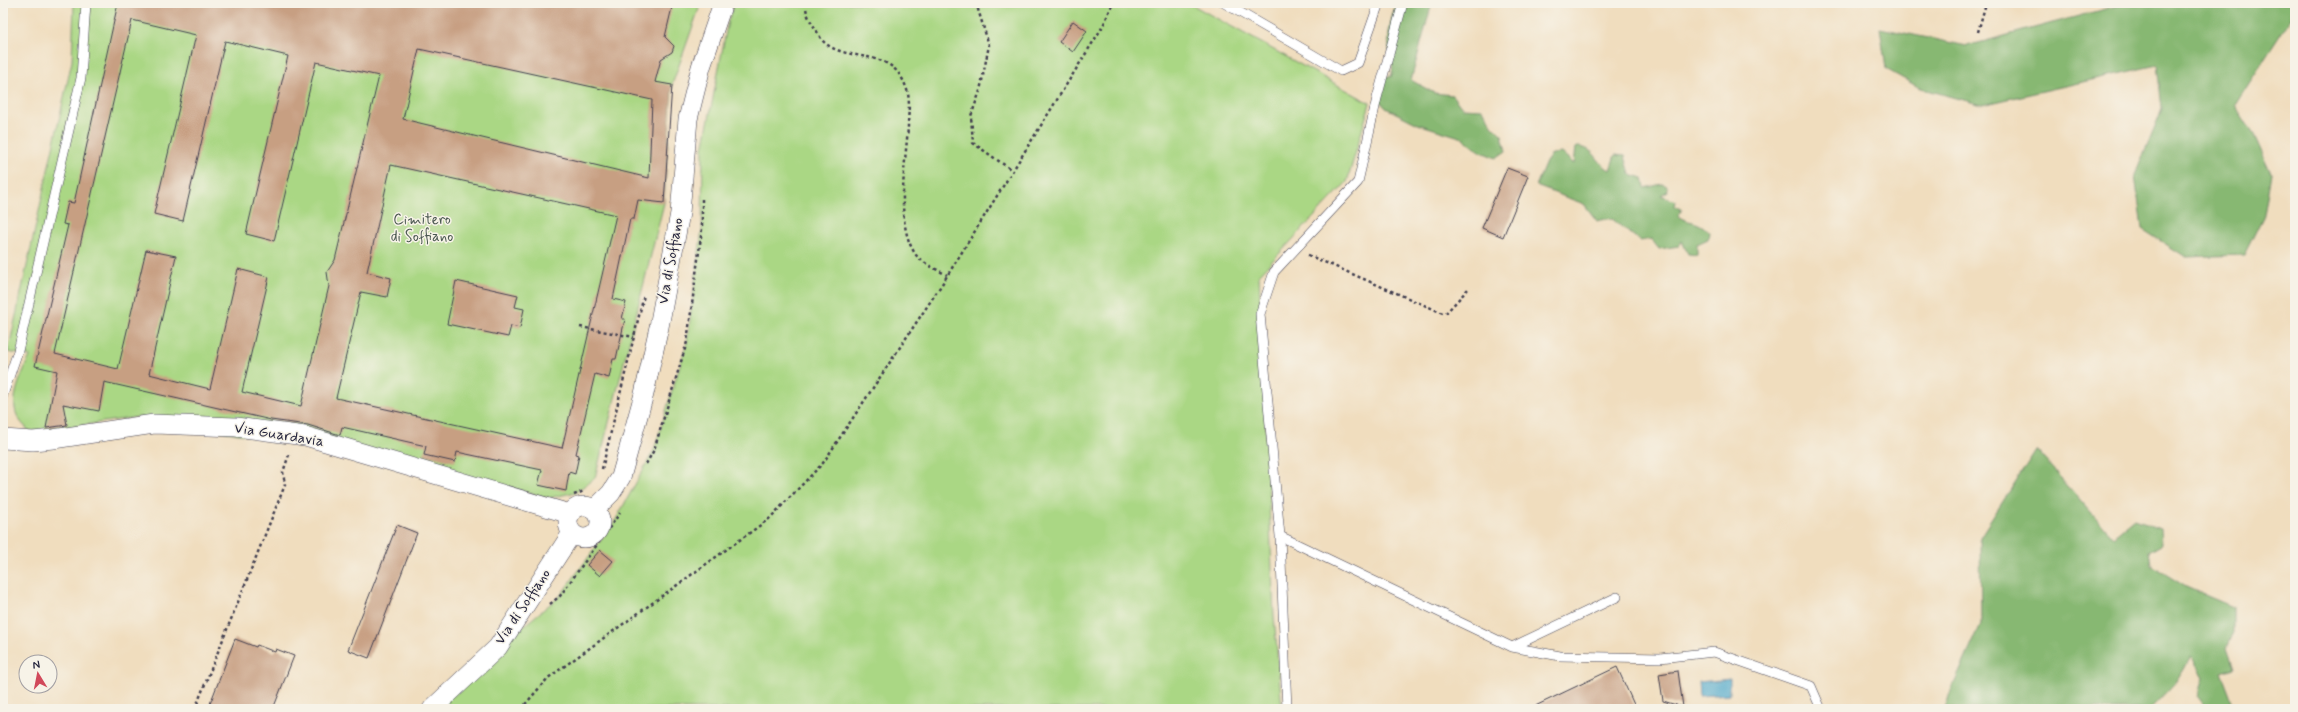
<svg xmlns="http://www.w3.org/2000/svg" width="2298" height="712" font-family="Mynerve,sans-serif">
	<rect width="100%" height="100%" fill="#f7f3e8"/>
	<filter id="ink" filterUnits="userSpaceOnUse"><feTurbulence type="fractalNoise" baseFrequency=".025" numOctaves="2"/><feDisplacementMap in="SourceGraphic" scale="8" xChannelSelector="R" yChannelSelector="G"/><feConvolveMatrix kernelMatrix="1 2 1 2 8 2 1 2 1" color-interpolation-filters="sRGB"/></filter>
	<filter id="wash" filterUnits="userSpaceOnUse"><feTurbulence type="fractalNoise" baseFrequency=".012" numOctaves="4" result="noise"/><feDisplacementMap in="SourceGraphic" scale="16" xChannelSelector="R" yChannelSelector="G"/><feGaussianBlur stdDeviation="0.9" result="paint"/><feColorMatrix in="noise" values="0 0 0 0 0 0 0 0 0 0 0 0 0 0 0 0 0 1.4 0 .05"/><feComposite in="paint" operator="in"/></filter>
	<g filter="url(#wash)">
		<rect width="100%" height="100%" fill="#f0ddbe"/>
		<path fill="#aad784" stroke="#667c60" d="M 74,3 L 701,3 L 672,85 L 664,203 L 595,478 L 576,492 L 549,498 L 404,462 L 138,417 L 43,431 L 29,431 C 26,427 21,423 19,419 C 7,401 23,373 30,356 L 8,352 L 72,61 Z
			M 735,3 L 1189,3 L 1370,103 L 1347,182 L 1259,275 L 1274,616 L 1282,709 L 432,709 L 498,647 L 560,596 L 615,521 L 654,450 L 687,342 L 702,229 L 703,149 L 728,21 Z"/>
		<path fill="#87b872" stroke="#546d56" d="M 1397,3 L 1432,3 L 1411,80 L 1434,93 L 1452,95 L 1462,108 L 1483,109 L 1492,125 L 1502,135 L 1506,151 L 1496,158 L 1479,151 L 1463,138 L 1418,124 L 1386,108 L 1377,98 L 1383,76 L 1391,77 C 1395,66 1390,60 1389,49 C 1387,35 1391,16 1397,3 Z
			M 2127,3 L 2295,3 L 2295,12 L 2235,105 L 2254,135 L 2271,173 L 2264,215 L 2244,255 L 2186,257 L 2142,229 L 2135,175 L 2162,109 L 2157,65 L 1982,105 L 1920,88 L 1886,69 L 1880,28 L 1967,46 Z
			M 1576,147 C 1596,147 1595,162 1610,170 L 1615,155 L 1625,156 L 1630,174 L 1643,178 L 1645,188 L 1662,184 L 1667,186 L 1668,191 L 1661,195 L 1675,201 L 1674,206 L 1682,209 L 1678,216 C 1688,224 1698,219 1709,232 L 1708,239 L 1697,244 L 1697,255 L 1688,254 L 1682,241 L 1679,246 L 1659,249 L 1651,239 L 1640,241 L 1611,218 L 1597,221 L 1584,204 L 1536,186 L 1546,162 L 1552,154 L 1562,153 L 1574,164 Z
			M 2036,450 L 2113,537 L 2135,519 L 2160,528 L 2161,545 L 2149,552 L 2151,565 L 2186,587 L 2233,607 L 2233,634 L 2227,648 L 2234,668 L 2221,672 L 2235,709 L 2207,709 L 2198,697 L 2204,678 L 2191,657 L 2173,686 L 2151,709 L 1945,709 L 1950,693 L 1981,624 L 1980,537 Z"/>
		<path fill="#4da7ca" stroke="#386482" d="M 1730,679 L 1730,694 L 1699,696 L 1698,682 Z"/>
		<g id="blocks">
			<path fill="#c79f82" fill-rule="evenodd" d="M 118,3 L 673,3 L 665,37 L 674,46 L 672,52 L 661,59 L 655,82 L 672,85 L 664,203 L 638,200 L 634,219 L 630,219 L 613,299 L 626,302 L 622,319 L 625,319 L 616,359 L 613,359 L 609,378 L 595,374 L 576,454 L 579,455 L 575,474 L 569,472 L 566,491 L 538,485 L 542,470 L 457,452 L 455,462 L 424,455 L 426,446 L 342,427 L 340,435 L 308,425 L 271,420 L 104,382 L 99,411 L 63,404 L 67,425 L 46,428 L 57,371 L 35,366 L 68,225 L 63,224 L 68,202 L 74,203 ZM 132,20 L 196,35 L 154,214 L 183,221 L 225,41 L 288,56 L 246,234 L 274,241 L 316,62 L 379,76 L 335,260 L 327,272 L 329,286 L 301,406 L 242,392 L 269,277 L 238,269 L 210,389 L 149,374 L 176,256 L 146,250 L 118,369 L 55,354 ZM 419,49 L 652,100 L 649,178 L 403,119 ZM 391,165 L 616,215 L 562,448 L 336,398 L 361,292 L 387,297 L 391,278 L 367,272 Z
				M 1073,21 L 1087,31 L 1073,52 L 1059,42 Z
				M 1507,168 L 1528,176 L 1503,237 L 1482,228 Z
				M 456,281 L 518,295 L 515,307 L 524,309 L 520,328 L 511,326 L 508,337 L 447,324 Z
				M 397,525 L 417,533 L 369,658 L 348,650 Z
				M 600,550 L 613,561 L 600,576 L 587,565 Z
				M 235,639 L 256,647 L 257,645 L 275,652 L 276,649 L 294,656 L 273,709 L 208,709 Z
				M 1617,667 L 1636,709 L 1529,709 Z
				M 1678,671 L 1683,707 L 1663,701 L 1659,674 Z"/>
		</g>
	</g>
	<g filter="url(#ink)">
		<use href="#blocks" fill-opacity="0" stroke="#413e4f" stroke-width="1"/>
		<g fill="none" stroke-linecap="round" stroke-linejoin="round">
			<defs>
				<path id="service" d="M 1224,3 L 1341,71 L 1358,63 L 1379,3
					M 3,395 L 18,351 L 81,78 L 86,3
					M 1280,536 L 1512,647 L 1560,656 L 1660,658 L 1714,652 L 1811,686 L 1821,709
					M 1512,647 L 1617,597
					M 1287,709 L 1280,536 L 1260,314 L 1274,272 L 1358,182 L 1377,98 L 1403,3"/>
				<path id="minor" d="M 3,439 L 33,441 L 53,439 L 154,424 L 236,427 L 305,436 L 570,514
					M568 522a16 16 0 1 1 32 0a16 16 0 1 1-32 0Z
					M 594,510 L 611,493 L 621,477 L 644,394 L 659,327 L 680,213 L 688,119 L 701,67 L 723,3
					M 432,709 L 498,647 L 572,533"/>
			</defs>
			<use href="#service" stroke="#413e4f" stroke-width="10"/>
			<use href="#minor" stroke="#413e4f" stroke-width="20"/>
			<path stroke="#413e4f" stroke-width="2.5" stroke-dasharray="3 3" stroke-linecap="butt" d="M 806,3 C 805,12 810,21 815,28 C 818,33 821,40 825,43 C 851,64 891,46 906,87 C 911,99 908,114 908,126 C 906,162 894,224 916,255 C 922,263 938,270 947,275
				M 976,3 L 989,45 L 980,91 L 971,116 L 973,143 L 1013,171
				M 1978,32 L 1986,3
				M 1308,255 L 1445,314 L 1469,288
				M 580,327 L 634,337
				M 646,464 L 654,450 L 687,342 L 702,229 L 702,199
				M 602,469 L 644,295
				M 574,495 L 584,491
				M 550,604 L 560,596 L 620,513
				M 195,709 L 285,485 L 283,472 L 290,452
				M 521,709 L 548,678 L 769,519 L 823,463 L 942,284 L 1103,26 L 1113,3"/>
			<use href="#service" stroke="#fff" stroke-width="9"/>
			<use href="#minor" stroke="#fff" stroke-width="19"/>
		</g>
	</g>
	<g text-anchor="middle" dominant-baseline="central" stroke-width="3" stroke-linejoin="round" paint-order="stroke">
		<g font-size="15" fill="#4b5851" stroke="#f7f3e8">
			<text x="422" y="220">Cimitero<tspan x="422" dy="17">di Soffiano</tspan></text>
		</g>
		<g font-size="15" fill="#22223b" stroke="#f7f3e8">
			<text transform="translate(671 261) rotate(-80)">Via di Soffiano</text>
			<text transform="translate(279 435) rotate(9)">Via Guardavia</text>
			<text transform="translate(523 607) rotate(-56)">Via di Soffiano</text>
		</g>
	</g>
	<rect width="2298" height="712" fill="none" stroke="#f7f3e8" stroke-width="16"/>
	<g transform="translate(38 674) rotate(350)"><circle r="19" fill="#f7f3e8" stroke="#a29fa3"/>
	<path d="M0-3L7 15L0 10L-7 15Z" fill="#d1495b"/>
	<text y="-6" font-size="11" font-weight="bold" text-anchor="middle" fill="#22223b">N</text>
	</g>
</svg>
